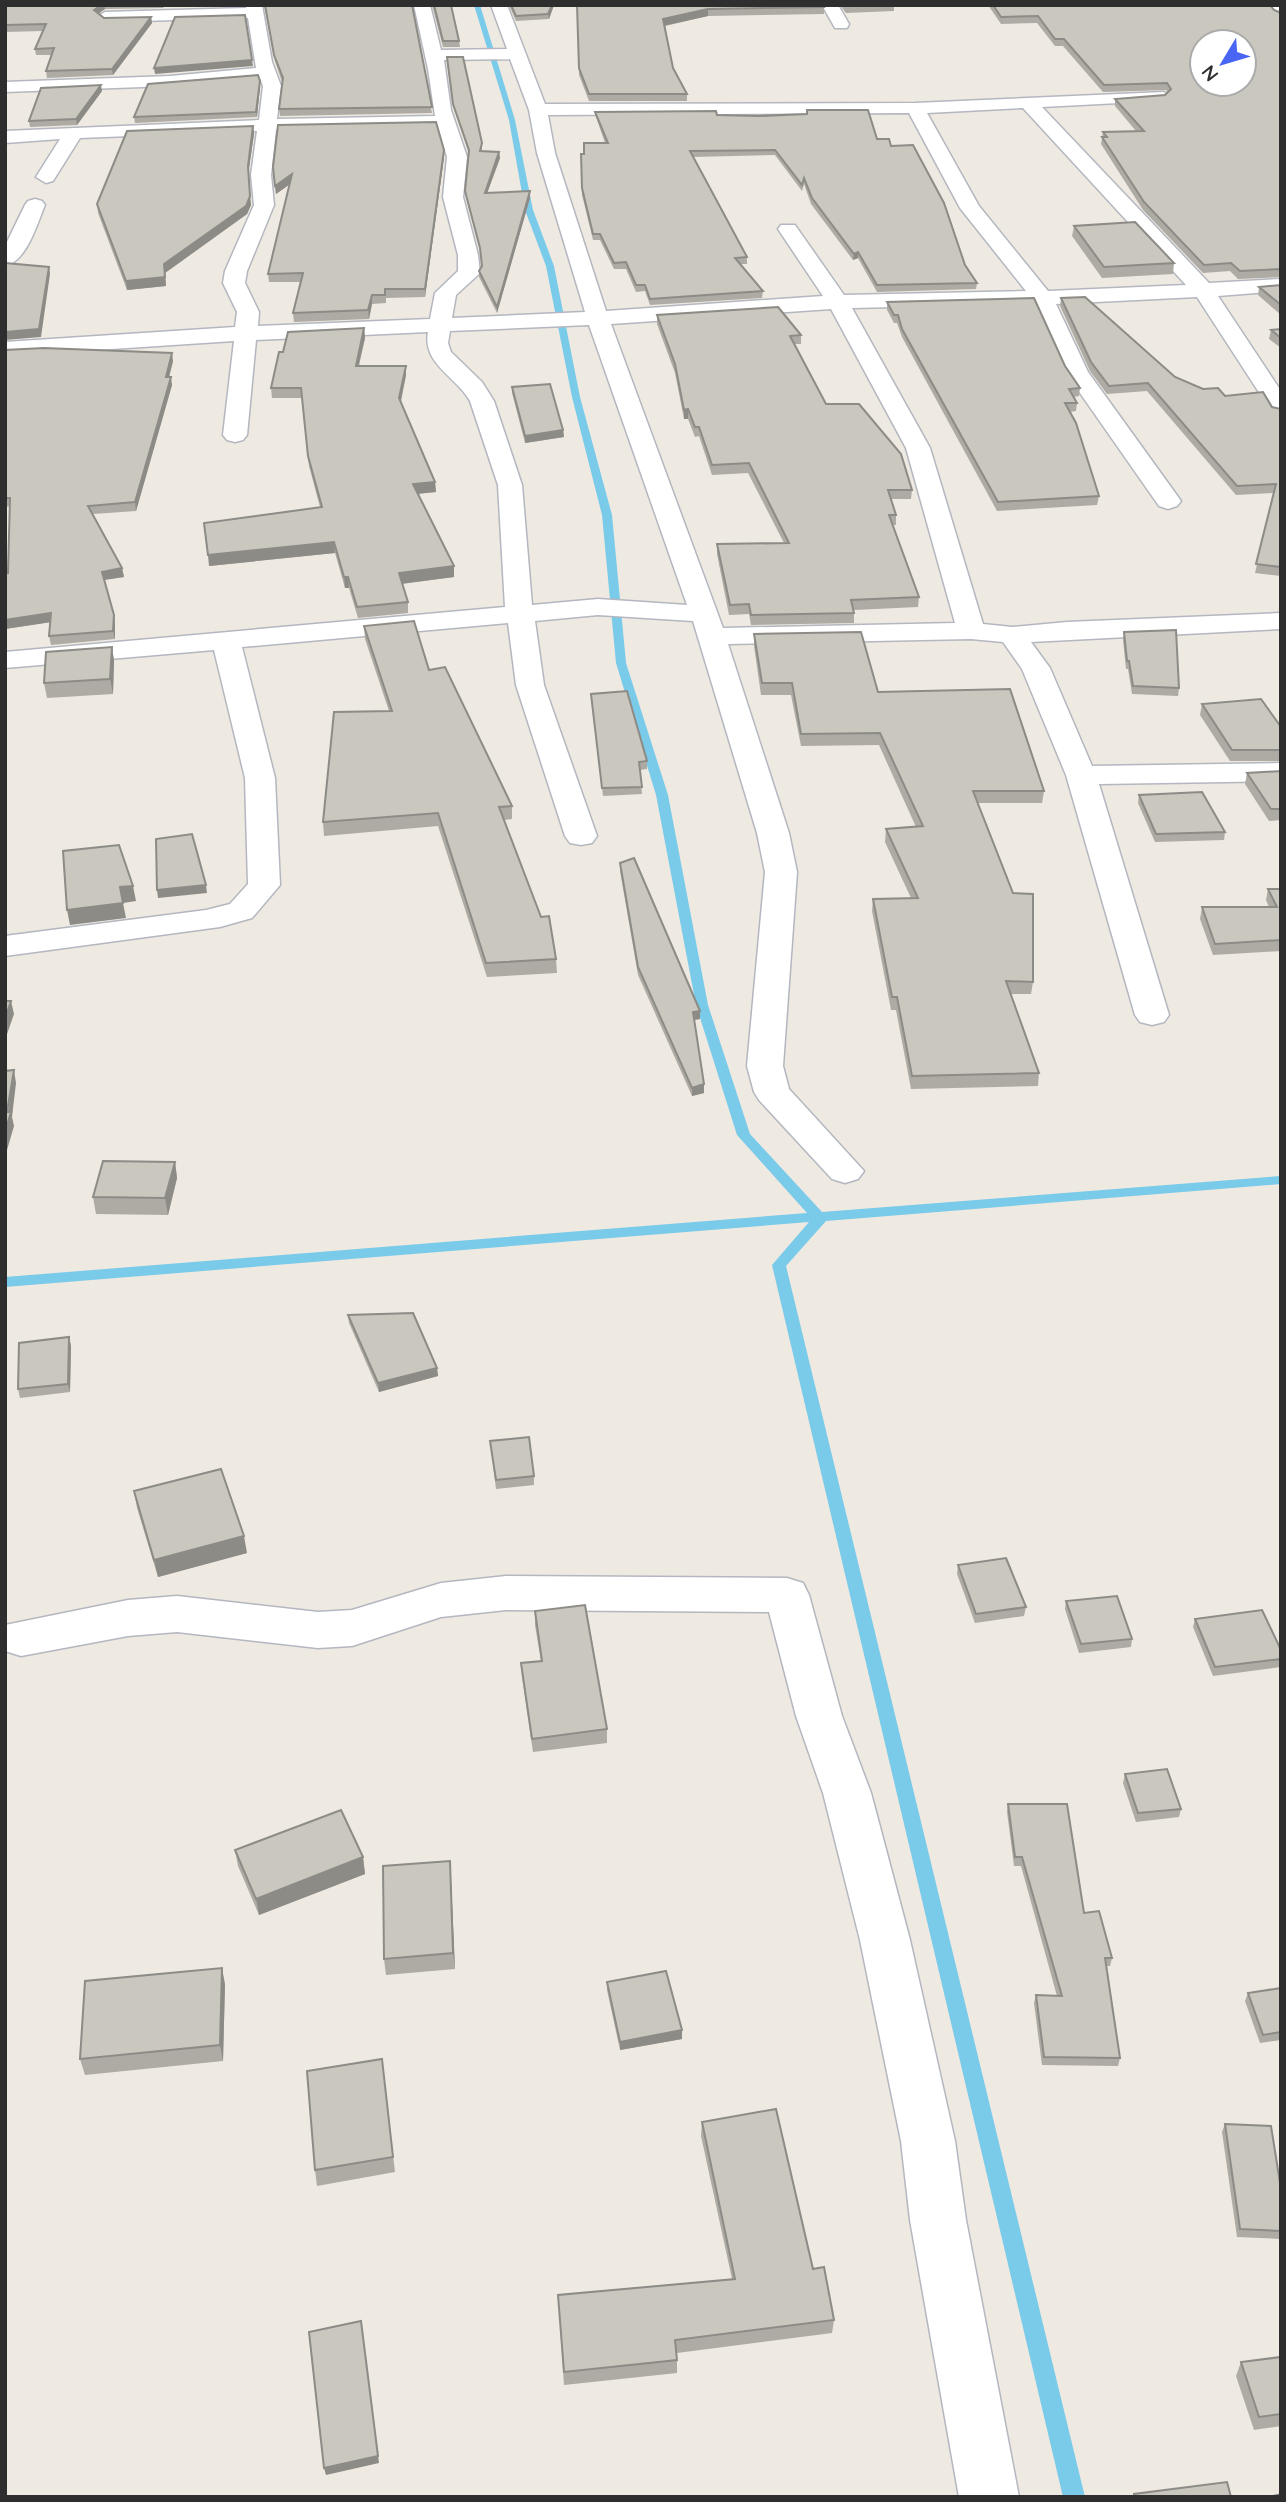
<svg xmlns="http://www.w3.org/2000/svg" width="1286" height="2502" font-family="Quicksand,sans-serif">
	<rect width="100%" height="100%" fill="#eee9e1"/>
	<g fill="none" stroke-linecap="round" stroke-linejoin="round">
		<path fill="#7acaea" fill-rule="evenodd" d="M 474,5 L 480,5 L 515,120 L 533,210 L 554,266 L 580,397 L 612,515 L 626,663 L 668,795 L 708,1005 L 750,1134 L 822,1212 L 1281,1176 L 1281,1184 L 826,1221 L 786,1266 L 1085,2497 L 1063,2497 L 772,1265 L 809,1222 L 5,1287 L 5,1277 L 807,1213 L 737,1135 L 696,1005 L 656,795 L 616,663 L 602,515 L 572,397 L 546,266 L 525,210 L 509,120 Z"/>
		<defs>
			<path id="minor" d="M 246,5 L 262,5 L 272,62 L 281,86 L 277,119 L 435,116 L 428,69 L 414,5 L 430,5 L 441,50 L 507,49 L 491,5 L 507,5 L 545,104 L 915,103 L 1164,92 L 1167,96 L 1164,100 L 1158,101 L 1042,107 L 1209,283 L 1281,279 L 1281,291 L 1218,296 L 1281,391 L 1281,416 L 1273,414 L 1197,297 L 1056,304 L 1088,372 L 1181,501 L 1177,506 L 1168,509 L 1159,506 L 1066,373 L 1035,304 L 852,308 L 930,448 L 983,624 L 1012,627 L 1067,622 L 1281,613 L 1281,629 L 1031,642 L 1050,668 L 1092,766 L 1281,763 L 1281,781 L 1099,784 L 1169,1015 L 1164,1022 L 1152,1025 L 1140,1022 L 1135,1015 L 1066,775 L 1022,669 L 1003,642 L 971,639 L 728,644 L 789,833 L 797,872 L 783,1066 L 789,1089 L 864,1171 L 858,1179 L 845,1183 L 832,1179 L 759,1100 L 754,1092 L 747,1066 L 765,872 L 757,833 L 693,621 L 598,615 L 535,621 L 544,685 L 597,836 L 592,843 L 581,845 L 570,843 L 565,836 L 516,685 L 508,623 L 242,647 L 275,778 L 280,885 L 252,918 L 220,927 L 5,956 L 5,936 L 206,910 L 230,904 L 248,884 L 245,778 L 214,650 L 5,668 L 5,652 L 505,607 L 498,485 L 470,401 C 457,377 422,364 428,332 L 256,340 L 247,435 L 243,440 L 235,442 L 227,440 L 223,435 L 234,341 L 5,356 L 5,342 L 235,327 L 237,312 L 223,283 L 225,271 L 254,205 L 251,175 L 257,131 L 80,138 L 53,181 L 46,183 L 36,177 L 60,139 L 5,143 L 5,131 L 259,120 L 263,86 L 260,78 L 170,86 L 5,92 L 5,82 L 170,76 L 256,68 L 248,18 L 105,22 L 97,17 L 105,12 L 246,8 ZM 510,59 L 529,110 L 537,153 L 585,312 L 452,318 L 456,295 L 480,273 L 478,255 L 463,197 L 467,157 L 451,110 L 444,60 ZM 1023,108 L 1186,285 L 1048,291 L 979,206 L 927,113 ZM 909,113 L 960,208 L 1026,291 L 844,295 L 795,225 L 781,225 L 778,229 L 823,296 L 606,311 L 555,153 L 548,115 ZM 438,127 L 447,157 L 443,197 L 458,255 L 458,271 L 435,293 L 430,319 L 258,326 L 259,312 L 245,283 L 247,271 L 274,205 L 271,175 L 276,130 ZM 831,309 L 906,448 L 955,623 L 723,628 L 611,324 ZM 589,325 L 687,605 L 598,599 L 532,605 L 522,485 L 494,401 L 482,382 L 451,352 L 448,343 L 450,331 Z
				M 822,5 L 838,5 L 849,24 L 847,28 L 835,28 Z
				M 1265,5 L 1281,5 L 1281,17 L 1275,15 Z
				M 35,199 L 42,201 L 45,205 C 37,224 27,261 5,266 L 5,246 L 25,205 L 28,201 Z
				M 506,1576 L 787,1578 L 803,1583 L 809,1595 L 842,1716 L 871,1793 L 910,1940 L 955,2141 L 966,2220 L 1019,2497 L 959,2497 L 910,2220 L 901,2141 L 860,1940 L 823,1793 L 796,1716 L 769,1612 L 506,1610 L 441,1617 L 352,1646 L 318,1648 L 177,1632 L 128,1636 L 21,1656 L 5,1651 L 5,1625 L 128,1600 L 177,1596 L 318,1612 L 352,1610 L 441,1583 Z"/>
		</defs>
		<use href="#minor" stroke="#b4b7c0" stroke-width="3"/>
		<use href="#minor" fill="#fff" fill-rule="evenodd"/>
	</g>
	<path fill="#aeaba4" d="M 5,5 L 165,5 L 163,8 L 105,9 L 98,14 L 104,18 L 151,17 L 152,23 L 113,75 L 47,78 L 46,71 L 51,55 L 36,55 L 35,49 L 43,31 L 5,32 Z
		M 182,5 L 220,5 L 182,7 Z
		M 264,5 L 412,5 L 432,113 L 280,116 L 279,109 L 282,82 L 275,61 Z
		M 432,5 L 451,5 L 459,41 L 460,47 L 443,47 Z
		M 509,5 L 554,5 L 549,19 L 516,21 Z
		M 577,5 L 824,7 L 824,14 L 708,16 L 665,26 L 673,68 L 687,94 L 687,101 L 589,101 L 579,75 Z
		M 840,5 L 894,5 L 894,11 L 846,13 Z
		M 988,5 L 1270,5 L 1274,10 L 1281,13 L 1281,277 L 1238,279 L 1230,271 L 1203,273 L 1143,210 L 1101,144 L 1103,132 L 1136,131 L 1115,106 L 1115,99 L 1165,95 L 1168,93 L 1166,90 L 1103,92 L 1063,46 L 1055,46 L 1037,23 L 1001,24 Z
		M 447,63 L 482,143 L 482,151 L 499,152 L 500,158 L 487,193 L 530,191 L 530,198 L 497,313 L 479,277 L 479,271 L 482,267 L 481,254 L 466,197 L 469,154 L 454,109 Z
		M 260,86 L 257,117 L 135,123 L 134,117 Z
		M 102,91 L 77,125 L 30,127 L 29,121 Z
		M 595,112 L 717,115 L 877,139 L 891,146 L 977,283 L 976,289 L 877,292 L 858,258 L 853,260 L 811,204 L 804,184 L 802,191 L 775,155 L 693,157 L 747,257 L 747,264 L 740,264 L 763,291 L 762,298 L 650,305 L 645,291 L 636,292 L 626,269 L 614,269 L 600,240 L 593,240 L 582,195 L 581,154 L 584,154 L 605,143 L 596,117 Z
		M 253,126 L 254,134 L 248,175 L 251,205 L 247,214 L 165,273 L 166,286 L 127,290 L 98,213 L 97,204 Z
		M 444,150 L 444,157 L 425,297 L 386,298 L 386,303 L 372,304 L 369,319 L 294,322 L 293,313 L 301,282 L 269,282 L 268,274 L 290,184 L 276,194 L 273,167 Z
		M 1074,226 L 1174,263 L 1173,274 L 1102,278 L 1072,236 Z
		M 1281,285 L 1281,315 L 1258,295 L 1259,287 Z
		M 1061,298 L 1175,377 L 1203,389 L 1281,409 L 1281,576 L 1255,573 L 1274,493 L 1236,495 L 1147,391 L 1107,394 L 1090,371 L 1060,306 Z
		M 887,302 L 1065,366 L 1080,388 L 1079,396 L 1074,397 L 1077,403 L 1076,411 L 1070,412 L 1099,496 L 1097,505 L 997,511 L 902,337 L 897,323 L 894,323 L 887,310 Z
		M 657,315 L 801,335 L 801,344 L 795,344 L 826,404 L 912,490 L 911,499 L 891,499 L 896,515 L 896,525 L 892,525 L 919,597 L 918,607 L 854,610 L 854,623 L 751,625 L 749,614 L 729,615 L 717,554 L 717,544 L 784,543 L 748,473 L 712,475 L 699,436 L 695,437 L 688,419 L 684,419 L 675,373 L 657,324 Z
		M 364,328 L 365,338 L 359,366 L 406,375 L 401,402 L 435,482 L 436,492 L 418,494 L 454,566 L 454,577 L 402,584 L 408,602 L 408,613 L 358,618 L 349,588 L 345,588 L 335,553 L 209,566 L 320,507 L 309,466 L 302,398 L 272,398 L 271,388 L 283,352 Z
		M 1281,329 L 1281,348 L 1269,339 L 1271,330 Z
		M 5,350 L 173,361 L 169,377 L 172,385 L 136,511 L 93,514 L 122,568 L 124,577 L 104,580 L 115,624 L 115,639 L 51,645 L 49,636 L 50,622 L 5,629 L 10,506 L 5,507 Z
		M 512,387 L 563,430 L 564,437 L 525,443 L 512,393 Z
		M 364,626 L 429,670 L 512,806 L 512,819 L 504,820 L 556,959 L 557,973 L 487,977 L 438,826 L 324,836 L 323,822 L 389,711 L 365,639 Z
		M 1124,632 L 1179,688 L 1178,696 L 1132,694 L 1128,669 L 1126,669 L 1123,640 Z
		M 754,634 L 878,692 L 1044,791 L 1042,803 L 978,803 L 1033,982 L 1031,994 L 1010,994 L 1039,1073 L 1038,1086 L 911,1089 L 896,1010 L 891,1010 L 872,911 L 873,899 L 911,898 L 885,842 L 886,829 L 916,827 L 879,745 L 801,746 L 791,695 L 761,695 L 754,646 Z
		M 112,647 L 114,661 L 113,694 L 47,698 L 44,683 Z
		M 591,694 L 647,761 L 647,769 L 640,770 L 642,794 L 603,796 Z
		M 1202,704 L 1281,727 L 1281,761 L 1230,761 L 1200,715 Z
		M 1281,771 L 1281,820 L 1269,821 L 1245,784 L 1247,773 Z
		M 1139,795 L 1225,832 L 1224,840 L 1155,842 L 1138,803 Z
		M 620,863 L 700,1019 L 694,1020 L 704,1084 L 704,1093 L 692,1096 L 638,975 L 620,871 Z
		M 1268,889 L 1281,889 L 1281,951 L 1213,955 L 1200,919 L 1202,907 L 1269,907 L 1266,900 Z
		M 175,1162 L 177,1178 L 168,1215 L 96,1214 L 93,1197 Z
		M 348,1315 L 437,1368 L 438,1376 L 379,1392 L 349,1323 Z
		M 69,1337 L 71,1346 L 70,1392 L 20,1398 L 18,1389 Z
		M 490,1441 L 534,1476 L 534,1485 L 496,1489 Z
		M 134,1491 L 247,1553 L 158,1577 L 137,1508 Z
		M 958,1565 L 1026,1607 L 1024,1616 L 975,1623 L 957,1574 Z
		M 1066,1601 L 1132,1639 L 1131,1647 L 1079,1653 L 1065,1609 Z
		M 535,1611 L 607,1729 L 607,1743 L 533,1752 L 522,1677 L 521,1663 L 541,1661 L 535,1625 Z
		M 1195,1619 L 1281,1650 L 1281,1667 L 1213,1676 L 1193,1627 Z
		M 1125,1774 L 1181,1809 L 1179,1817 L 1136,1822 L 1123,1783 Z
		M 1008,1804 L 1084,1913 L 1112,1958 L 1110,1966 L 1107,1966 L 1120,2058 L 1118,2066 L 1042,2065 L 1034,2003 L 1036,1995 L 1057,1996 L 1021,1866 L 1014,1866 L 1007,1812 Z
		M 235,1850 L 363,1857 L 365,1874 L 259,1915 L 238,1866 Z
		M 450,1861 L 455,1969 L 386,1975 L 384,1959 Z
		M 607,1982 L 682,2030 L 682,2039 L 620,2050 L 607,1990 Z
		M 225,1984 L 223,2061 L 85,2075 L 80,2059 Z
		M 1281,1988 L 1281,2040 L 1260,2043 L 1245,2001 L 1248,1993 Z
		M 384,2075 L 395,2172 L 317,2186 L 315,2170 Z
		M 702,2122 L 813,2269 L 834,2320 L 832,2333 L 677,2353 L 677,2373 L 564,2385 L 558,2295 L 732,2279 L 701,2136 Z
		M 1225,2124 L 1281,2189 L 1281,2239 L 1237,2237 L 1222,2132 Z
		M 1281,2357 L 1281,2426 L 1254,2430 L 1236,2376 L 1241,2362 Z"/>
	<path fill="#8d8b86" d="M 101,5 L 104,5 L 105,9 L 95,16 L 94,10 Z
		M 552,5 L 554,5 L 549,19 L 548,14 Z
		M 708,9 L 708,16 L 663,26 L 663,19 Z
		M 151,17 L 152,23 L 113,75 L 112,69 Z
		M 252,60 L 253,66 L 155,74 L 154,68 Z
		M 260,81 L 260,86 L 257,117 L 256,112 Z
		M 101,85 L 102,91 L 77,125 L 76,119 Z
		M 253,126 L 254,134 L 248,175 L 248,166 Z
		M 444,150 L 444,157 L 425,297 L 425,289 Z
		M 499,152 L 500,158 L 485,199 L 485,193 Z
		M 292,174 L 293,182 L 276,194 L 275,186 Z
		M 530,191 L 530,198 L 497,313 L 497,307 Z
		M 250,196 L 251,205 L 247,214 L 165,273 L 166,286 L 127,290 L 126,281 L 164,264 Z
		M 858,252 L 858,258 L 853,260 L 854,254 Z
		M 49,267 L 50,274 L 41,337 L 5,340 L 5,332 Z
		M 372,295 L 372,304 L 369,319 L 368,310 Z
		M 364,328 L 365,338 L 356,375 L 356,366 Z
		M 172,353 L 173,361 L 167,385 L 166,377 Z
		M 406,366 L 406,375 L 399,408 L 399,398 Z
		M 171,377 L 172,385 L 136,511 L 135,502 Z
		M 688,409 L 688,419 L 684,419 L 684,410 Z
		M 563,430 L 564,437 L 525,443 L 525,436 Z
		M 435,482 L 436,492 L 414,494 L 413,484 Z
		M 334,542 L 335,553 L 209,566 L 208,555 Z
		M 454,566 L 454,577 L 399,584 L 399,573 Z
		M 122,568 L 124,577 L 103,580 L 102,572 Z
		M 344,577 L 348,577 L 349,588 L 345,588 Z
		M 51,613 L 52,622 L 5,629 L 5,620 Z
		M 114,615 L 115,624 L 115,639 L 113,631 Z
		M 112,647 L 114,661 L 113,694 L 110,679 Z
		M 206,885 L 207,893 L 158,898 L 157,890 Z
		M 133,886 L 136,901 L 123,903 L 120,887 Z
		M 123,903 L 126,918 L 70,925 L 67,910 Z
		M 11,1001 L 14,1014 L 5,1040 L 5,1019 Z
		M 700,1011 L 700,1019 L 693,1020 L 693,1012 Z
		M 14,1070 L 16,1083 L 12,1117 L 14,1126 L 5,1157 L 5,1132 Z
		M 704,1084 L 704,1093 L 692,1096 L 692,1088 Z
		M 175,1162 L 177,1178 L 168,1215 L 165,1198 Z
		M 69,1337 L 71,1346 L 70,1392 L 68,1384 Z
		M 437,1368 L 438,1376 L 379,1392 L 378,1383 Z
		M 244,1536 L 247,1553 L 158,1577 L 154,1560 Z
		M 363,1857 L 365,1874 L 259,1915 L 256,1899 Z
		M 450,1861 L 451,1878 L 455,1969 L 453,1953 Z
		M 222,1968 L 225,1984 L 223,2061 L 220,2045 Z
		M 682,2030 L 682,2039 L 620,2050 L 620,2042 Z
		M 362,2329 L 379,2463 L 326,2475 L 324,2468 Z"/>
	<path fill="#cac7bf" stroke="#8d8b86" stroke-width="2" fill-rule="evenodd" d="M 5,5 L 101,5 L 94,10 L 104,18 L 151,17 L 112,69 L 46,71 L 54,48 L 35,49 L 46,24 L 5,25 Z
		M 265,5 L 412,5 L 432,107 L 279,109 L 283,78 L 274,55 Z
		M 434,5 L 451,5 L 459,41 L 443,41 Z
		M 511,5 L 552,5 L 548,14 L 516,16 Z
		M 577,5 L 823,5 L 824,7 L 708,9 L 663,19 L 673,68 L 687,94 L 589,94 L 579,68 Z
		M 993,5 L 1270,5 L 1274,10 L 1281,13 L 1281,269 L 1240,271 L 1231,263 L 1204,265 L 1144,202 L 1102,137 L 1107,137 L 1103,132 L 1144,131 L 1115,99 L 1165,95 L 1171,89 L 1167,83 L 1104,85 L 1064,39 L 1055,39 L 1038,16 L 1001,17 ZM 1202,42 L 1244,42 L 1244,84 L 1202,84 Z
		M 245,15 L 252,60 L 154,68 L 175,17 Z
		M 447,57 L 463,57 L 482,143 L 480,151 L 499,152 L 485,193 L 530,191 L 497,307 L 479,271 L 482,266 L 480,248 L 465,191 L 469,150 L 453,104 Z
		M 258,75 L 260,81 L 256,112 L 134,117 L 148,84 Z
		M 101,85 L 76,119 L 29,121 L 41,88 Z
		M 807,110 L 868,110 L 877,139 L 889,139 L 891,146 L 913,145 L 944,203 L 965,265 L 977,283 L 877,285 L 858,252 L 854,254 L 812,198 L 804,178 L 802,185 L 775,150 L 690,151 L 747,257 L 735,258 L 763,291 L 650,299 L 645,285 L 636,285 L 626,262 L 614,263 L 600,234 L 593,234 L 582,188 L 581,154 L 584,154 L 584,143 L 608,143 L 595,112 L 716,111 L 717,115 L 759,116 L 807,114 Z
		M 436,122 L 444,150 L 425,289 L 385,289 L 385,295 L 372,295 L 368,310 L 293,313 L 303,273 L 268,274 L 292,174 L 275,186 L 273,167 L 278,125 Z
		M 253,126 L 248,166 L 250,196 L 246,206 L 164,264 L 165,277 L 126,281 L 97,204 L 127,131 Z
		M 1135,222 L 1174,263 L 1104,267 L 1074,226 Z
		M 5,263 L 49,267 L 39,329 L 5,332 Z
		M 1281,285 L 1281,305 L 1259,287 Z
		M 1085,297 L 1175,377 L 1203,389 L 1218,388 L 1225,396 L 1263,392 L 1272,407 L 1281,409 L 1281,567 L 1256,564 L 1276,484 L 1237,486 L 1148,383 L 1109,386 L 1091,362 L 1061,298 Z
		M 1034,298 L 1065,366 L 1080,388 L 1069,389 L 1077,403 L 1065,403 L 1076,423 L 1099,496 L 998,502 L 902,329 L 898,315 L 894,315 L 887,302 Z
		M 778,307 L 801,335 L 790,336 L 826,404 L 859,404 L 901,454 L 912,490 L 888,490 L 896,515 L 889,515 L 919,597 L 851,600 L 854,613 L 751,615 L 749,604 L 730,605 L 717,544 L 789,543 L 749,463 L 712,465 L 699,427 L 695,427 L 688,409 L 684,410 L 675,364 L 657,315 Z
		M 364,328 L 356,366 L 406,366 L 399,398 L 435,482 L 413,484 L 454,566 L 399,573 L 408,602 L 357,607 L 348,577 L 344,577 L 334,542 L 208,555 L 204,523 L 322,507 L 308,456 L 301,388 L 271,388 L 279,352 L 283,352 L 288,332 Z
		M 1281,329 L 1281,338 L 1271,330 Z
		M 44,348 L 172,353 L 166,377 L 171,377 L 135,502 L 88,506 L 122,568 L 102,572 L 114,615 L 113,631 L 49,636 L 51,613 L 5,620 L 5,573 L 8,573 L 10,498 L 5,498 L 5,350 Z
		M 550,384 L 563,430 L 525,436 L 512,387 Z
		M 414,621 L 429,670 L 445,667 L 512,806 L 499,807 L 541,917 L 549,916 L 556,959 L 486,963 L 438,813 L 323,822 L 334,712 L 392,711 L 364,626 Z
		M 1176,630 L 1179,688 L 1133,686 L 1129,661 L 1127,661 L 1124,632 Z
		M 861,632 L 878,692 L 1010,689 L 1044,791 L 973,791 L 1013,893 L 1033,894 L 1033,982 L 1006,981 L 1039,1073 L 912,1076 L 897,997 L 892,997 L 873,899 L 918,898 L 886,829 L 923,826 L 880,733 L 801,734 L 792,683 L 762,683 L 754,634 Z
		M 112,647 L 110,679 L 44,683 L 46,652 Z
		M 627,691 L 647,761 L 639,762 L 642,787 L 602,788 L 591,694 Z
		M 1261,699 L 1281,727 L 1281,750 L 1232,750 L 1202,704 Z
		M 1281,771 L 1281,809 L 1271,809 L 1247,773 Z
		M 1202,792 L 1225,832 L 1156,834 L 1139,795 Z
		M 192,834 L 206,885 L 157,890 L 156,839 Z
		M 119,845 L 133,886 L 120,887 L 123,903 L 67,910 L 63,851 Z
		M 634,858 L 700,1011 L 693,1012 L 704,1084 L 692,1088 L 638,967 L 620,863 Z
		M 1268,889 L 1281,889 L 1281,940 L 1215,944 L 1202,907 L 1277,907 Z
		M 5,1001 L 11,1001 L 5,1019 Z
		M 14,1070 L 7,1112 L 11,1112 L 5,1132 L 5,1071 Z
		M 103,1161 L 175,1162 L 165,1198 L 93,1197 Z
		M 413,1313 L 437,1368 L 378,1383 L 348,1315 Z
		M 69,1337 L 68,1384 L 18,1389 L 19,1343 Z
		M 529,1437 L 534,1476 L 496,1480 L 490,1441 Z
		M 221,1469 L 244,1536 L 154,1560 L 134,1491 Z
		M 1006,1558 L 1026,1607 L 976,1614 L 958,1565 Z
		M 1117,1596 L 1132,1639 L 1081,1644 L 1066,1601 Z
		M 585,1605 L 607,1729 L 532,1739 L 521,1663 L 542,1661 L 535,1611 Z
		M 1262,1610 L 1281,1650 L 1281,1659 L 1215,1667 L 1195,1619 Z
		M 1167,1769 L 1181,1809 L 1138,1813 L 1125,1774 Z
		M 1008,1804 L 1067,1804 L 1084,1913 L 1099,1911 L 1112,1958 L 1105,1958 L 1120,2058 L 1044,2057 L 1036,1995 L 1062,1996 L 1022,1857 L 1015,1857 Z
		M 341,1810 L 363,1857 L 256,1899 L 235,1850 Z
		M 450,1861 L 453,1953 L 384,1959 L 383,1866 Z
		M 222,1968 L 220,2045 L 80,2059 L 85,1981 Z
		M 666,1971 L 682,2030 L 620,2042 L 607,1982 Z
		M 1281,1988 L 1281,2032 L 1263,2035 L 1248,1993 Z
		M 382,2059 L 393,2157 L 315,2170 L 307,2071 Z
		M 776,2109 L 813,2269 L 824,2267 L 834,2320 L 675,2340 L 677,2360 L 564,2372 L 558,2295 L 735,2279 L 702,2122 Z
		M 1225,2124 L 1271,2126 L 1281,2189 L 1281,2231 L 1240,2229 Z
		M 361,2321 L 378,2456 L 324,2468 L 309,2332 Z
		M 1281,2357 L 1281,2414 L 1259,2417 L 1241,2362 Z
		M 1227,2482 L 1231,2497 L 1134,2497 L 1134,2494 Z
		M 1281,2494 L 1281,2497 L 1269,2497 Z"/>
	<rect width="1286" height="2502" fill="none" stroke="#2e2e2e" stroke-width="14"/>
	<g transform="translate(1223 63) rotate(232)"><circle r="33" fill="#ffffff" stroke="#ababab" stroke-width="2"/>
	<path d="M0-5L12 26L0 18L-12 26Z" fill="#4965f3"/>
	<text y="-10" font-size="19" font-weight="bold" text-anchor="middle" fill="#2e2e2e">N</text>
	</g>
</svg>
